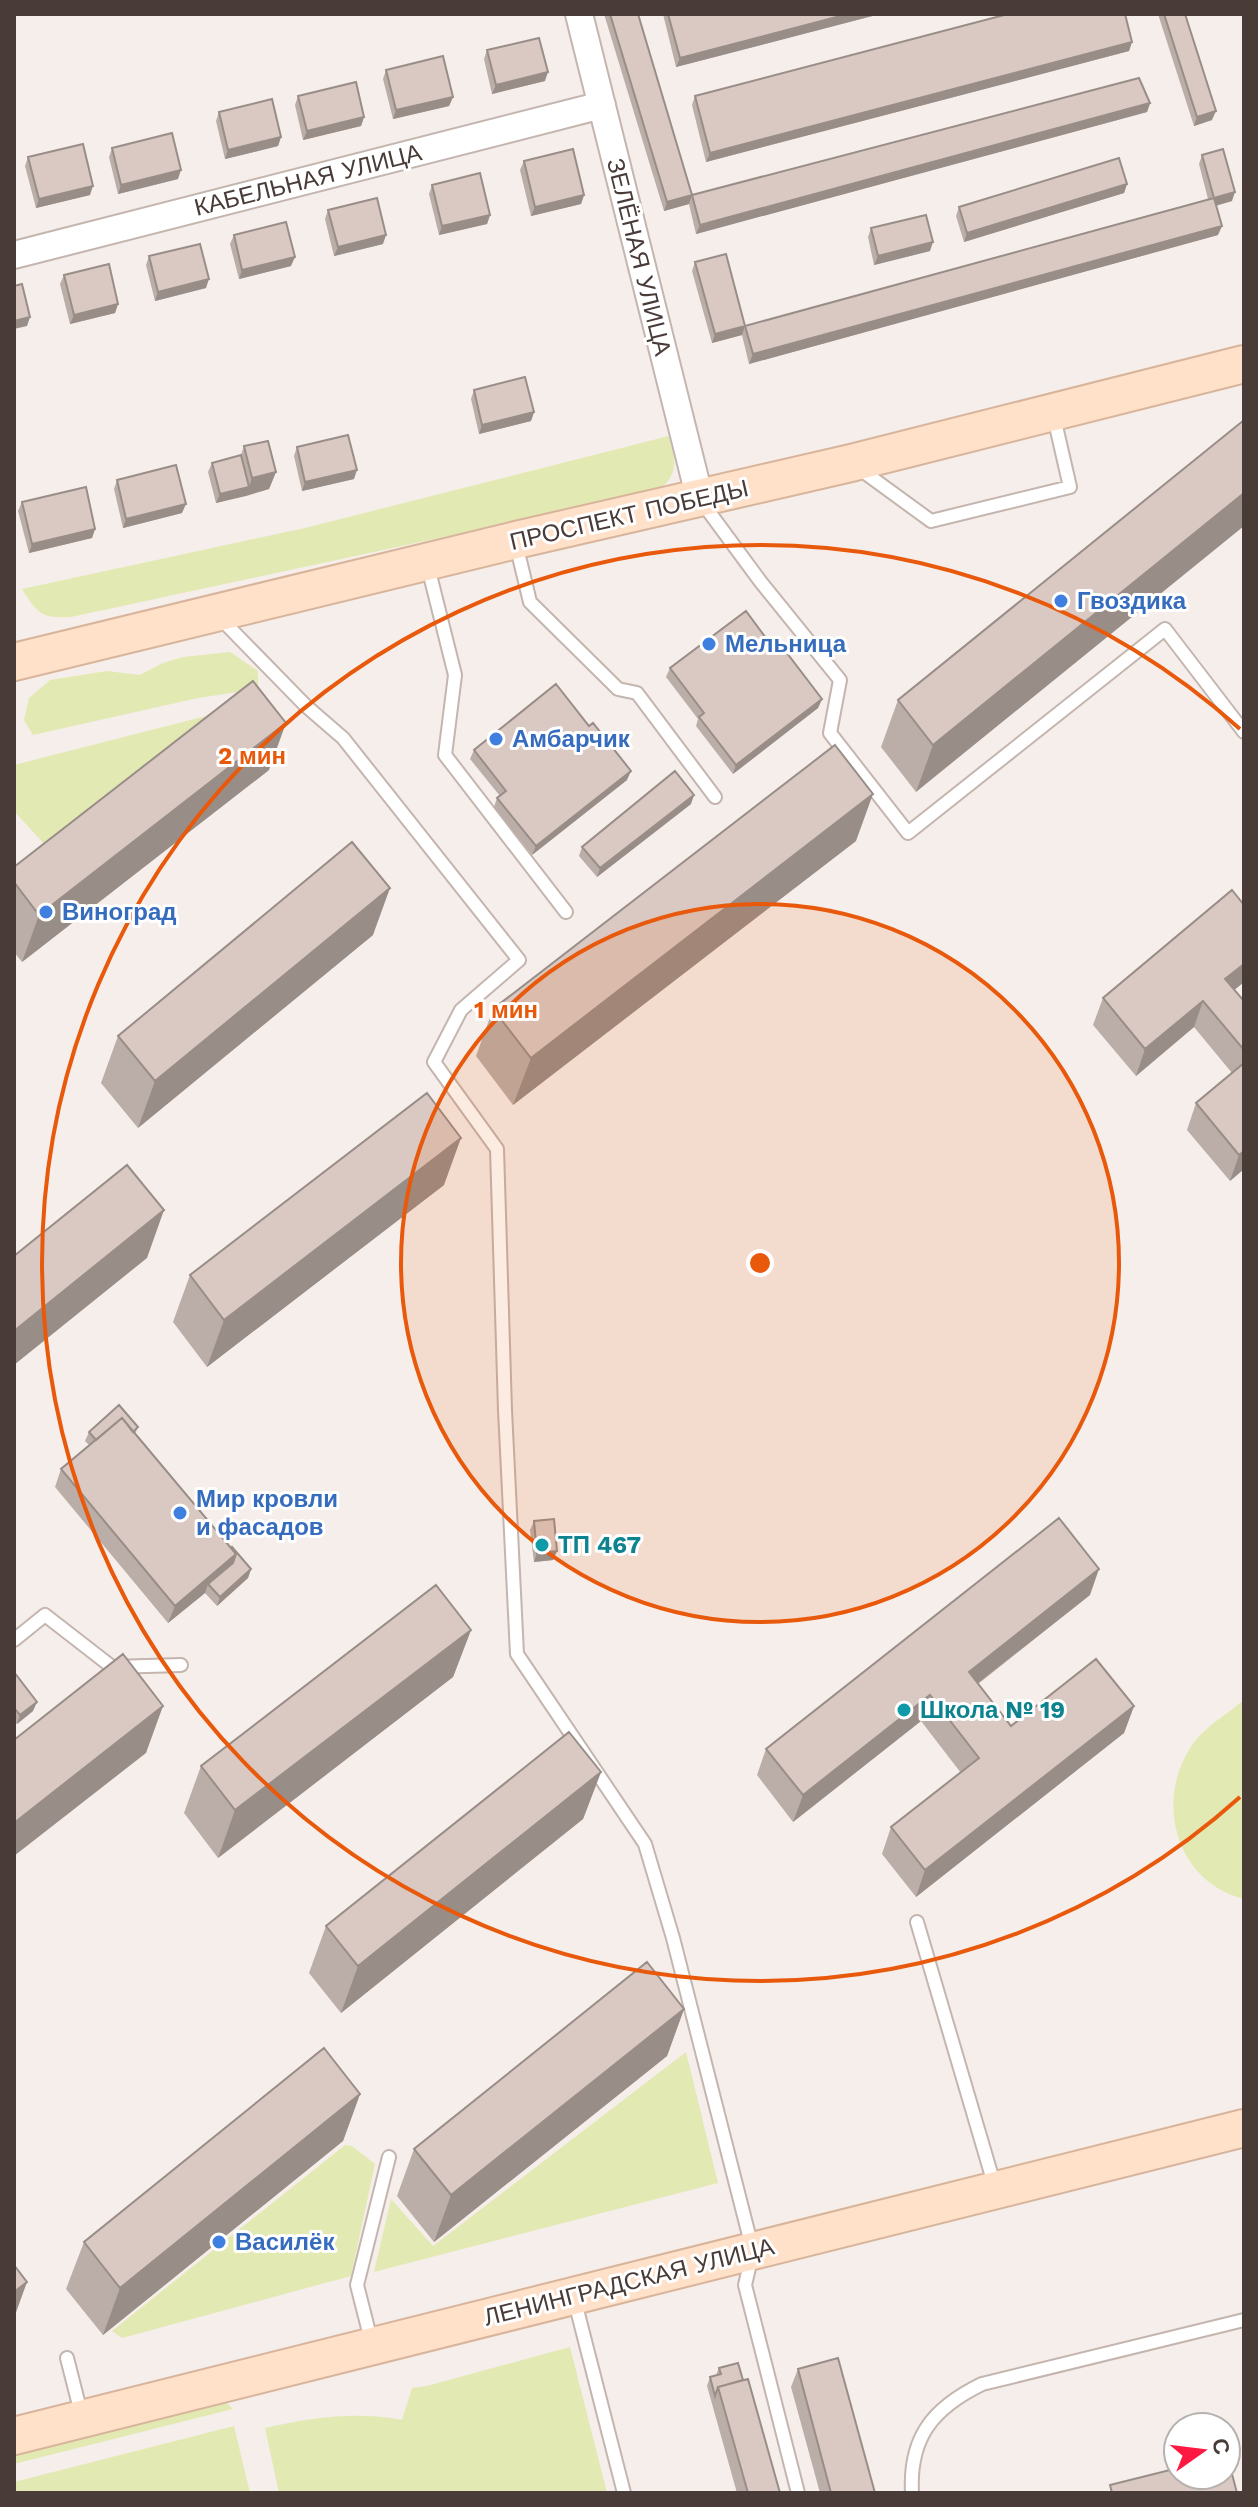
<svg xmlns="http://www.w3.org/2000/svg" width="1258" height="2507" font-family="'Work Sans',sans-serif">
	<rect width="100%" height="100%" fill="#f5eeea"/>
	<path fill="#e3e9b2" d="M 669,436 C 675,461 680,473 658,491 L 71,617 C 42,619 37,613 22,589 L 305,528 Z
		M 230,652 L 258,671 L 258,689 L 198,698 L 33,735 L 24,720 L 29,698 L 50,680 L 107,671 L 140,675 L 163,663 L 183,657 Z
		M 214,714 L 56,857 L 14,811 L 14,765 Z
		M 1244,1700 L 1244,1899 C 1178,1883 1155,1805 1189,1750 C 1201,1729 1226,1715 1244,1700 Z
		M 686,2052 L 718,2183 L 374,2272 L 391,2199 L 433,2246 Z
		M 345,2145 L 352,2146 L 375,2164 L 351,2276 L 122,2338 L 112,2331 Z
		M 570,2347 L 607,2493 L 279,2493 L 265,2428 C 310,2418 356,2411 402,2420 L 412,2388 L 427,2386 Z
		M 221,2398 L 233,2409 L 14,2464 L 14,2444 Z
		M 234,2426 L 250,2493 L 14,2493 L 14,2482 Z"/>
	<g fill="none" stroke-linecap="round" stroke-linejoin="round">
		<defs>
			<path id="lane" d="M 857,467 L 931,521 L 1070,487 L 1053,413
				M 701,501 L 760,581 L 840,680 L 830,733 L 908,833 L 1165,629 L 1244,732
				M 516,544 L 530,602 L 618,689 L 637,693 L 715,797
				M 428,567 L 455,675 L 445,755 L 566,912
				M 220,618 L 306,706 L 343,738 L 519,960 L 461,1010 L 434,1062 L 497,1149 L 505,1410 L 517,1654 L 645,1844 L 673,1938 L 753,2251 L 745,2285 L 798,2493
				M 14,1640 L 45,1615 L 112,1667 L 181,1665
				M 917,1922 L 995,2187
				M 574,2298 L 624,2493
				M 372,2344 L 357,2285 L 389,2157
				M 67,2358 L 82,2417
				M 912,2493 C 909,2437 933,2408 982,2384 L 1244,2320"/>
			<path id="street" d="M 579,14 L 700,499
				M 14,255 L 602,105"/>
			<path id="secondary" d="M 14,662 L 516,540 L 851,463 L 1244,364
				M 14,2436 L 1244,2128"/>
		</defs>
		<use href="#lane" stroke="#c4b5af" stroke-width="16"/>
		<use href="#street" stroke="#c4b5af" stroke-width="30"/>
		<use href="#secondary" stroke="#d8b49b" stroke-width="40"/>
		<use href="#lane" stroke="#fff" stroke-width="12"/>
		<use href="#street" stroke="#fff" stroke-width="26"/>
		<use href="#secondary" stroke="#ffe1ca" stroke-width="36"/>
	</g>
	<path fill="#bbada7" d="M 604,14 L 638,14 L 692,195 L 1150,103 L 1147,112 L 696,234 L 689,204 L 664,211 Z
		M 663,14 L 880,14 L 676,67 Z
		M 1158,14 L 1185,14 L 1212,120 L 1194,126 Z
		M 1132,42 L 1129,51 L 706,162 L 692,105 L 695,96 Z
		M 487,50 L 545,81 L 492,94 L 484,59 Z
		M 386,70 L 453,97 L 449,106 L 393,119 L 383,79 Z
		M 298,96 L 364,117 L 361,126 L 303,140 L 295,105 Z
		M 219,112 L 281,137 L 278,146 L 225,159 L 216,121 Z
		M 112,148 L 178,179 L 118,194 L 109,157 Z
		M 1202,155 L 1232,201 L 1216,206 L 1218,235 L 749,364 L 742,335 L 712,343 L 692,271 L 695,262 L 745,326 L 1208,199 L 1199,164 Z
		M 28,157 L 90,195 L 36,208 L 25,166 Z
		M 524,161 L 584,195 L 581,204 L 531,216 L 520,170 Z
		M 1127,184 L 1124,193 L 964,242 L 956,216 L 959,207 Z
		M 432,185 L 490,215 L 487,224 L 439,235 L 429,194 Z
		M 328,210 L 383,244 L 334,256 L 325,219 Z
		M 871,228 L 930,251 L 874,265 L 868,237 Z
		M 234,235 L 291,266 L 239,279 L 230,244 Z
		M 149,256 L 206,288 L 155,301 L 146,265 Z
		M 64,275 L 118,304 L 115,313 L 70,324 L 60,284 Z
		M 474,390 L 534,412 L 531,421 L 479,434 L 471,399 Z
		M 1244,420 L 916,792 L 881,747 L 898,700 Z
		M 244,446 L 276,472 L 269,489 L 216,503 L 208,472 L 212,463 L 241,455 Z
		M 297,447 L 354,479 L 302,491 L 294,456 Z
		M 117,480 L 182,513 L 123,528 L 114,489 Z
		M 22,502 L 95,529 L 92,538 L 29,553 L 18,511 Z
		M 777,653 L 822,699 L 818,708 L 733,774 L 696,726 L 698,719 L 666,677 L 670,668 Z
		M 474,750 L 627,780 L 532,855 L 494,807 L 497,798 L 500,796 L 470,759 Z
		M 269,770 L 22,962 L 14,952 L 14,867 Z
		M 691,804 L 597,877 L 579,856 L 582,847 Z
		M 856,841 L 513,1105 L 476,1056 L 493,1009 Z
		M 1244,905 L 1244,982 L 1234,990 L 1244,1001 L 1244,1169 L 1230,1181 L 1187,1130 L 1196,1103 L 1232,1073 L 1194,1027 L 1136,1076 L 1093,1025 L 1103,998 Z
		M 373,935 L 138,1128 L 101,1083 L 118,1036 Z
		M 444,1185 L 207,1367 L 173,1322 L 190,1275 Z
		M 138,1427 L 135,1434 L 231,1548 L 251,1569 L 248,1578 L 217,1606 L 205,1593 L 168,1623 L 55,1487 L 61,1469 L 90,1446 L 85,1441 L 89,1432 Z
		M 534,1521 L 557,1551 L 553,1560 L 534,1562 L 530,1530 Z
		M 1090,1595 L 978,1684 L 1011,1726 L 1134,1706 L 1124,1733 L 916,1897 L 882,1854 L 891,1827 L 961,1773 L 921,1721 L 793,1822 L 757,1775 L 766,1749 Z
		M 471,1630 L 453,1677 L 218,1858 L 184,1813 L 201,1766 Z
		M 14,1672 L 33,1711 L 17,1724 L 14,1721 Z
		M 601,1772 L 583,1819 L 341,2013 L 309,1973 L 326,1926 Z
		M 684,2009 L 667,2056 L 434,2242 L 397,2196 L 414,2149 Z
		M 360,2094 L 343,2141 L 103,2335 L 66,2289 L 84,2242 Z
		M 719,2368 L 743,2380 L 780,2493 L 737,2493 L 707,2386 L 710,2377 L 716,2375 Z
		M 798,2369 L 875,2493 L 820,2493 L 791,2387 Z"/>
	<path fill="#998d88" d="M 848,14 L 880,14 L 676,67 L 680,58 Z
		M 1132,42 L 1129,51 L 706,162 L 710,153 Z
		M 548,72 L 545,81 L 492,94 L 496,85 Z
		M 453,97 L 449,106 L 393,119 L 396,110 Z
		M 1150,103 L 1147,112 L 696,234 L 700,225 Z
		M 1216,111 L 1212,120 L 1194,126 L 1197,117 Z
		M 364,117 L 361,126 L 303,140 L 307,131 Z
		M 281,137 L 278,146 L 225,159 L 228,150 Z
		M 181,170 L 178,179 L 118,194 L 121,185 Z
		M 1127,184 L 1124,193 L 964,242 L 967,233 Z
		M 93,186 L 90,195 L 36,208 L 39,199 Z
		M 1235,192 L 1232,201 L 1210,207 L 1214,198 Z
		M 584,195 L 581,204 L 531,216 L 535,207 Z
		M 692,195 L 689,204 L 664,211 L 667,202 Z
		M 490,215 L 487,224 L 439,235 L 442,226 Z
		M 1222,226 L 1218,235 L 749,364 L 753,354 Z
		M 386,235 L 383,244 L 334,256 L 338,247 Z
		M 933,242 L 930,251 L 874,265 L 878,256 Z
		M 295,257 L 291,266 L 239,279 L 242,270 Z
		M 209,279 L 206,288 L 155,301 L 158,292 Z
		M 118,304 L 115,313 L 70,324 L 74,315 Z
		M 30,317 L 27,326 L 14,329 L 14,321 Z
		M 745,326 L 742,335 L 712,343 L 715,334 Z
		M 534,412 L 531,421 L 479,434 L 482,425 Z
		M 357,470 L 354,479 L 302,491 L 305,482 Z
		M 276,472 L 269,489 L 246,496 L 252,478 Z
		M 249,487 L 246,496 L 216,503 L 220,494 Z
		M 1244,493 L 1244,526 L 916,792 L 933,745 Z
		M 186,504 L 182,513 L 123,528 L 126,519 Z
		M 95,529 L 92,538 L 29,553 L 32,544 Z
		M 822,699 L 818,708 L 733,774 L 736,765 Z
		M 286,723 L 269,770 L 22,962 L 39,915 Z
		M 631,771 L 627,780 L 532,855 L 536,846 Z
		M 873,794 L 856,841 L 513,1105 L 531,1058 Z
		M 694,795 L 691,804 L 597,877 L 600,868 Z
		M 390,888 L 373,935 L 138,1128 L 155,1081 Z
		M 1244,964 L 1244,982 L 1216,1005 L 1225,979 Z
		M 1203,1001 L 1194,1027 L 1136,1076 L 1145,1049 Z
		M 461,1138 L 444,1185 L 207,1367 L 224,1320 Z
		M 1244,1151 L 1244,1169 L 1230,1181 L 1239,1155 Z
		M 164,1210 L 147,1258 L 14,1365 L 14,1331 Z
		M 557,1551 L 553,1560 L 534,1562 L 537,1553 Z
		M 236,1554 L 230,1572 L 208,1584 L 205,1593 L 168,1623 L 175,1606 Z
		M 251,1569 L 248,1578 L 217,1606 L 220,1597 Z
		M 1099,1569 L 1090,1595 L 959,1698 L 969,1672 Z
		M 471,1630 L 453,1677 L 218,1858 L 235,1810 Z
		M 930,1695 L 921,1721 L 793,1822 L 803,1795 Z
		M 37,1702 L 33,1711 L 17,1724 L 20,1715 Z
		M 163,1706 L 146,1753 L 14,1856 L 14,1823 Z
		M 1134,1706 L 1124,1733 L 916,1897 L 925,1870 Z
		M 601,1772 L 583,1819 L 341,2013 L 358,1966 Z
		M 684,2009 L 667,2056 L 434,2242 L 451,2195 Z
		M 360,2094 L 343,2141 L 103,2335 L 120,2288 Z
		M 27,2282 L 14,2318 L 14,2292 Z"/>
	<path fill="#dac9c2" stroke="#998d88" stroke-width="2" d="M 610,14 L 638,14 L 692,195 L 1139,78 L 1150,103 L 700,225 L 692,195 L 667,202 Z
		M 668,14 L 848,14 L 680,58 Z
		M 1008,14 L 1125,14 L 1132,42 L 710,153 L 695,96 Z
		M 1164,14 L 1185,14 L 1216,111 L 1197,117 Z
		M 539,38 L 548,72 L 496,85 L 487,50 Z
		M 443,56 L 453,97 L 396,110 L 386,70 Z
		M 356,82 L 364,117 L 307,131 L 298,96 Z
		M 272,99 L 281,137 L 228,150 L 219,112 Z
		M 172,133 L 181,170 L 121,185 L 112,148 Z
		M 83,144 L 93,186 L 39,199 L 28,157 Z
		M 573,149 L 584,195 L 535,207 L 524,161 Z
		M 1223,149 L 1235,192 L 1214,198 L 1202,155 Z
		M 1119,158 L 1127,184 L 967,233 L 959,207 Z
		M 480,173 L 490,215 L 442,226 L 432,185 Z
		M 377,198 L 386,235 L 338,247 L 328,210 Z
		M 1214,198 L 1222,226 L 753,354 L 745,326 L 715,334 L 695,262 L 726,254 L 745,326 Z
		M 926,215 L 933,242 L 878,256 L 871,228 Z
		M 286,222 L 295,257 L 242,270 L 234,235 Z
		M 200,244 L 209,279 L 158,292 L 149,256 Z
		M 109,264 L 118,304 L 74,315 L 64,275 Z
		M 22,284 L 30,317 L 14,321 L 14,286 Z
		M 525,377 L 534,412 L 482,425 L 474,390 Z
		M 1244,420 L 1244,493 L 933,745 L 898,700 Z
		M 348,435 L 357,470 L 305,482 L 297,447 Z
		M 268,441 L 276,472 L 252,478 L 244,446 Z
		M 241,455 L 249,487 L 220,494 L 212,463 Z
		M 176,465 L 186,504 L 126,519 L 117,480 Z
		M 86,487 L 95,529 L 32,544 L 22,502 Z
		M 746,611 L 777,653 L 783,648 L 822,699 L 736,765 L 699,717 L 704,713 L 670,668 Z
		M 253,681 L 286,723 L 39,915 L 14,882 L 14,867 Z
		M 556,684 L 589,726 L 593,723 L 631,771 L 536,846 L 497,798 L 506,791 L 474,750 Z
		M 835,745 L 873,794 L 531,1058 L 493,1009 Z
		M 675,771 L 694,795 L 600,868 L 582,847 Z
		M 352,842 L 390,888 L 155,1081 L 118,1036 Z
		M 1232,890 L 1244,905 L 1244,964 L 1225,979 L 1244,1001 L 1244,1050 L 1203,1001 L 1145,1049 L 1103,998 Z
		M 1244,1063 L 1244,1151 L 1239,1155 L 1196,1103 Z
		M 427,1093 L 461,1138 L 224,1320 L 190,1275 Z
		M 127,1165 L 164,1210 L 14,1331 L 14,1256 Z
		M 119,1405 L 138,1427 L 133,1432 L 122,1418 L 96,1440 L 89,1432 Z
		M 122,1418 L 236,1554 L 175,1606 L 61,1469 Z
		M 1059,1518 L 1099,1569 L 969,1672 L 1011,1726 L 1096,1659 L 1134,1706 L 925,1870 L 891,1827 L 979,1758 L 930,1695 L 803,1795 L 766,1749 Z
		M 554,1519 L 557,1551 L 537,1553 L 534,1521 Z
		M 232,1547 L 251,1569 L 220,1597 L 208,1584 L 233,1563 L 236,1554 L 231,1548 Z
		M 436,1585 L 471,1630 L 235,1810 L 201,1766 Z
		M 123,1654 L 163,1706 L 14,1823 L 14,1740 Z
		M 14,1672 L 37,1702 L 20,1715 L 14,1708 Z
		M 569,1732 L 601,1772 L 358,1966 L 326,1926 Z
		M 647,1962 L 684,2009 L 451,2195 L 414,2149 Z
		M 324,2048 L 360,2094 L 120,2288 L 84,2242 Z
		M 14,2265 L 27,2282 L 14,2292 Z
		M 838,2358 L 875,2493 L 831,2493 L 798,2369 Z
		M 738,2363 L 743,2380 L 718,2387 L 715,2396 L 710,2377 L 721,2374 L 719,2368 Z
		M 748,2379 L 780,2493 L 748,2493 L 718,2387 Z
		M 1227,2455 L 1237,2493 L 1112,2493 L 1110,2485 L 1178,2468 L 1178,2475 L 1226,2475 L 1226,2456 Z"/>
	<circle cx="760" cy="1263" r="359" fill="#e8590c" fill-opacity=".12"/>
	<g fill="none" stroke="#e8590c" stroke-width="4">
		<circle cx="760" cy="1263" r="359"/>
		<path d="M1240 1797A718 718 0 1 1 1240 729"/>
	</g>
	<g fill="#3f7fe0" stroke="#fff" stroke-width="3">
		<circle cx="1061" cy="601" r="8"/>
		<circle cx="709" cy="644" r="8"/>
		<circle cx="496" cy="739" r="8"/>
		<circle cx="46" cy="912" r="8"/>
		<circle cx="180" cy="1513" r="8"/>
		<circle cx="219" cy="2242" r="8"/>
	</g>
	<g fill="#0f9aa8" stroke="#fff" stroke-width="3">
		<circle cx="542" cy="1545" r="8"/>
		<circle cx="904" cy="1710" r="8"/>
	</g>
	<g text-anchor="middle" dominant-baseline="central" stroke-width="6" stroke-linejoin="round" paint-order="stroke">
		<g font-size="24" fill="#493c38" stroke="#fff">
			<text transform="translate(308 180) rotate(-14)">КАБЕЛЬНАЯ УЛИЦА</text>
			<text transform="translate(639 257) rotate(76)">ЗЕЛЁНАЯ УЛИЦА</text>
			<text transform="translate(629 515) rotate(-13)">ПРОСПЕКТ ПОБЕДЫ</text>
			<text transform="translate(629 2282) rotate(-14)">ЛЕНИНГРАДСКАЯ УЛИЦА</text>
		</g>
		<g font-size="24" font-weight="bold" fill="#366cbe" stroke="#fff" text-anchor="start">
			<text x="1077" y="601">Гвоздика</text>
			<text x="725" y="644">Мельница</text>
			<text x="512" y="739">Амбарчик</text>
			<text x="62" y="912">Виноград</text>
			<text x="196" y="1499">Мир кровли<tspan x="196" dy="28">и фасадов</tspan></text>
			<text x="235" y="2242">Василёк</text>
		</g>
		<g font-size="24" font-weight="bold" fill="#0d838f" stroke="#fff" text-anchor="start">
			<text x="558" y="1545">ТП 467</text>
			<text x="920" y="1710">Школа № 19</text>
		</g>
	</g>
	<circle cx="760" cy="1263" r="12" fill="#e8590c" stroke="#fff" stroke-width="4"/>
	<g font-size="24" text-anchor="middle" font-weight="bold" fill="#e8590c" stroke="#fff" stroke-width="6" stroke-linejoin="round" paint-order="stroke">
		<text x="252" y="764">2 мин</text>
		<text x="506" y="1018">1 мин</text>
	</g>
	<rect width="1258" height="2507" fill="none" stroke="#493c38" stroke-width="32"/>
	<g transform="translate(1202 2451) rotate(76)"><circle r="38" fill="#ffffff" stroke="#b6b1af" stroke-width="2"/>
	<path d="M0-6L14 30L0 20L-14 30Z" fill="#fd1941"/>
	<text y="-12" font-size="22" font-weight="bold" text-anchor="middle" fill="#493c38">С</text>
	</g>
</svg>
